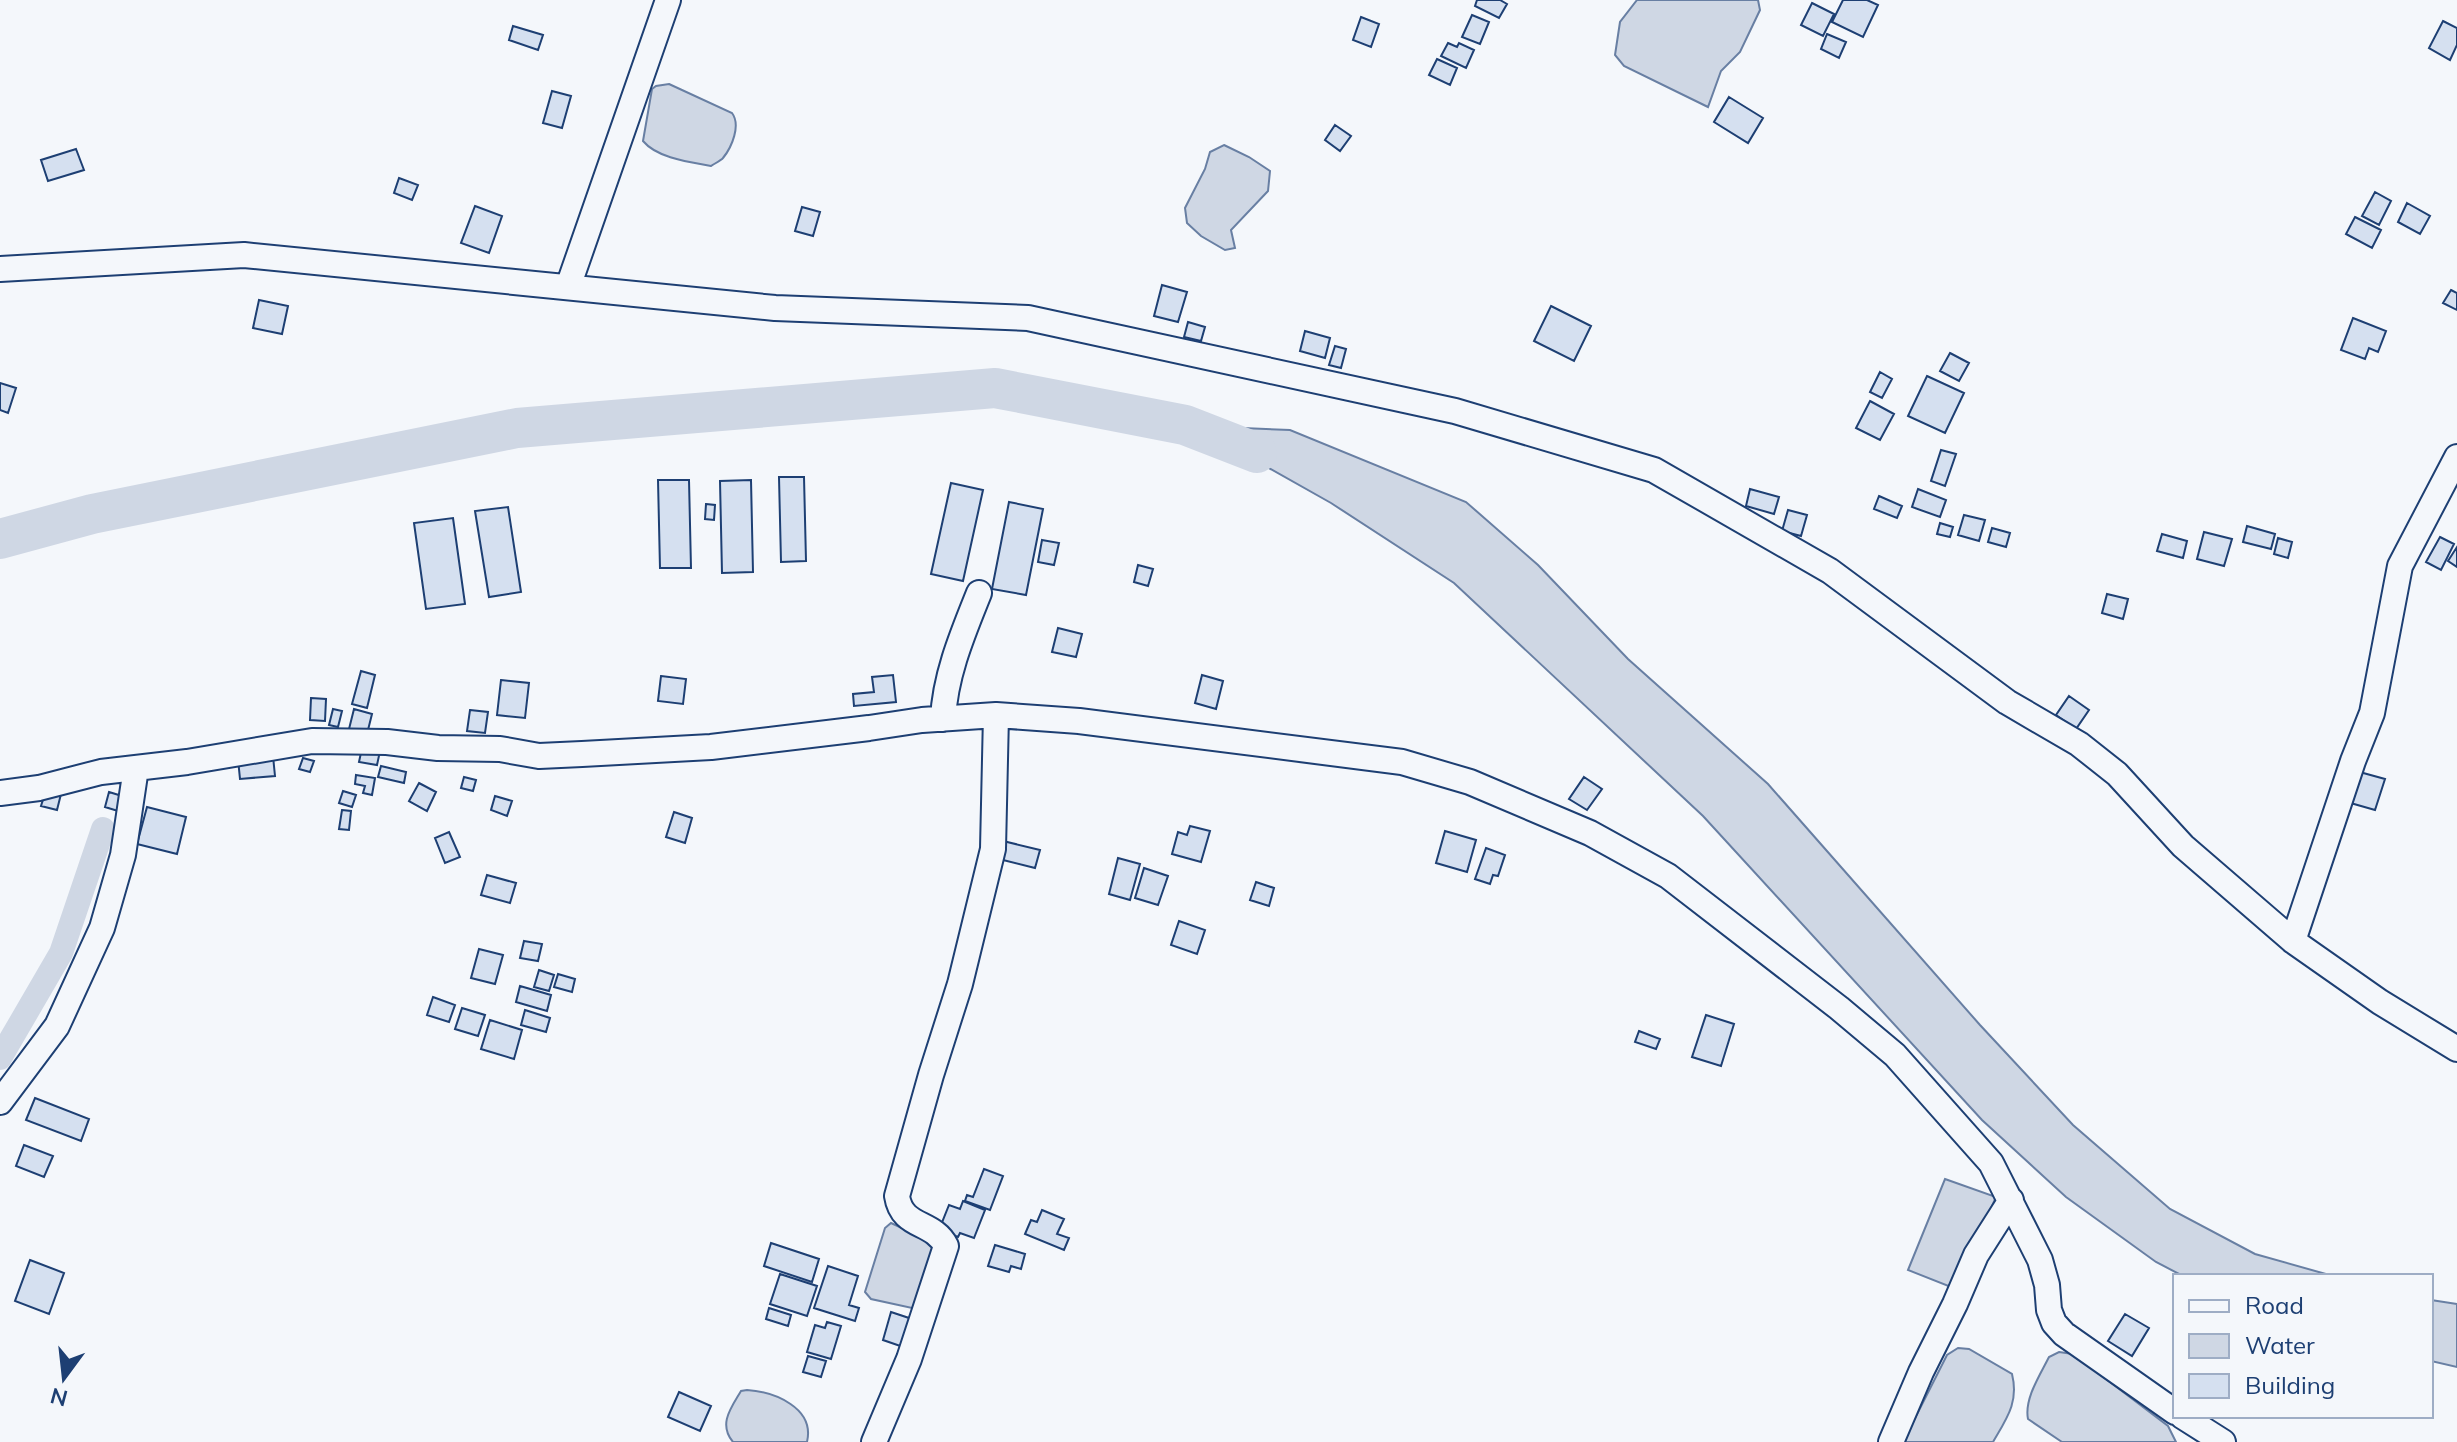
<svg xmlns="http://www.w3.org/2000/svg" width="2457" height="1442" font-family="Mulish,sans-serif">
	<rect width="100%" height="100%" fill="#f4f7fb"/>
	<path fill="#cfd7e4" stroke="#687fa3" stroke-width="2" d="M 1637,0 L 1758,0 L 1760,10 L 1740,52 L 1721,71 L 1708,107 L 1624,66 L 1615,55 L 1620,22 Z
		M 669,84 L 732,113 C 741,125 732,147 723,158 C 722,160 712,165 711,166 C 689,162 657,158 643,141 L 652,89 L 656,86 Z
		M 1224,145 L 1249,157 L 1270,171 L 1268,191 L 1231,230 L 1235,248 L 1225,250 L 1201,236 L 1187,223 L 1185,208 L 1205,169 L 1210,152 Z
		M 1194,426 L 1290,430 L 1466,502 L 1538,565 L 1628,659 L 1768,784 L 1980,1025 L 2073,1125 L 2170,1209 L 2255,1254 L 2333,1276 L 2183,1276 L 2156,1262 L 2066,1197 L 1982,1120 L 1703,816 L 1454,583 L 1331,503 Z
		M 1945,1179 L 1996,1197 L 1956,1289 L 1908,1270 Z
		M 891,1223 L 928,1240 L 932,1245 L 932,1254 L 916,1306 L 912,1308 L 871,1299 L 865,1292 L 885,1228 Z
		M 2431,1300 L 2457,1304 L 2457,1367 L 2431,1361 Z
		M 1958,1348 L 1969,1349 L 2012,1374 C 2019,1402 2007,1418 1993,1442 L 1903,1442 L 1947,1355 Z
		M 2059,1352 L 2073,1354 L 2168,1426 L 2176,1442 L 2062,1442 L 2028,1419 C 2024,1399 2040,1375 2049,1357 Z
		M 747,1390 C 775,1392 815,1408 807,1442 L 733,1442 C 718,1424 731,1408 741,1391 Z"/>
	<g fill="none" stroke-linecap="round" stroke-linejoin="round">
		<path stroke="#cfd7e4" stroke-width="24" d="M 0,1058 L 61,953 L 103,829"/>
		<path stroke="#cfd7e4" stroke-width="40" d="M 0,539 L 92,514 L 517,428 L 995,388 L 1185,425 L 1257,453"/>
	</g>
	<path fill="#d5e0f0" stroke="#1d3f73" stroke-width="2" d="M 1477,0 L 1500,0 L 1507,4 L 1499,18 L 1475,6 Z
		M 1843,0 L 1867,0 L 1878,5 L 1863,37 L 1832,22 Z
		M 1812,3 L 1834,14 L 1823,36 L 1801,25 Z
		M 1472,15 L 1489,22 L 1480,44 L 1462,37 Z
		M 1361,17 L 1379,24 L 1371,47 L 1353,40 Z
		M 2443,21 L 2457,28 L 2457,45 L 2450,60 L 2429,48 Z
		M 513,26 L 543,35 L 538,50 L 509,40 Z
		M 1827,34 L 1846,42 L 1839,58 L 1821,49 Z
		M 1448,43 L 1457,47 L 1459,43 L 1474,50 L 1466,68 L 1441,56 Z
		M 1437,59 L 1457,68 L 1450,85 L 1429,75 Z
		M 552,91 L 571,96 L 562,128 L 543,123 Z
		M 1729,97 L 1763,118 L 1748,143 L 1714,122 Z
		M 1335,125 L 1351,136 L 1340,151 L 1325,140 Z
		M 76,149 L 84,170 L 48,181 L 41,160 Z
		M 399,178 L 418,185 L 412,200 L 394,193 Z
		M 2375,192 L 2391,201 L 2379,225 L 2362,216 Z
		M 2407,203 L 2430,216 L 2420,234 L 2398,222 Z
		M 475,206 L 502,216 L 489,253 L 461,243 Z
		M 802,207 L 820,212 L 813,236 L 795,231 Z
		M 2355,217 L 2381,230 L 2372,248 L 2346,234 Z
		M 1162,285 L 1187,292 L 1178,322 L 1154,316 Z
		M 2451,290 L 2457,293 L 2457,310 L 2443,303 Z
		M 259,300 L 288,306 L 282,334 L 253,328 Z
		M 1551,306 L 1591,326 L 1574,361 L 1534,341 Z
		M 2353,318 L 2386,331 L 2378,352 L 2369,348 L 2365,359 L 2341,350 Z
		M 1188,322 L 1205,327 L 1201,341 L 1184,337 Z
		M 1305,331 L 1330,338 L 1325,358 L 1300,351 Z
		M 1335,346 L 1346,349 L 1341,368 L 1329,365 Z
		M 1950,353 L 1969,363 L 1959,381 L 1940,371 Z
		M 1880,372 L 1892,379 L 1882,398 L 1870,392 Z
		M 1927,376 L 1964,393 L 1945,433 L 1908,416 Z
		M 0,383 L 16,388 L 8,413 L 0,410 Z
		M 1870,401 L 1894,414 L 1880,440 L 1856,428 Z
		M 1941,450 L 1956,454 L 1945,486 L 1931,481 Z
		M 779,477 L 804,477 L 806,561 L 781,562 Z
		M 658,480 L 689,480 L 691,568 L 660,568 Z
		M 751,480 L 753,572 L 722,573 L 720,481 Z
		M 951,483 L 983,490 L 963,581 L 931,574 Z
		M 1750,489 L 1779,497 L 1774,514 L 1746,506 Z
		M 1918,489 L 1946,500 L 1940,517 L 1912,507 Z
		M 1879,496 L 1902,506 L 1897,518 L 1874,509 Z
		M 1009,502 L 1043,509 L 1026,595 L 992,589 Z
		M 706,504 L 715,505 L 714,520 L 705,519 Z
		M 508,507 L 521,592 L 489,597 L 475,511 Z
		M 1788,510 L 1807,515 L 1801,536 L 1782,531 Z
		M 1964,515 L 1985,520 L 1979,541 L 1958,535 Z
		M 453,518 L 465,604 L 426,609 L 414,523 Z
		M 1940,523 L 1953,527 L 1950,537 L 1937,534 Z
		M 2247,526 L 2275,534 L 2271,549 L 2243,542 Z
		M 1992,528 L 2010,533 L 2006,547 L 1988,542 Z
		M 2204,532 L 2232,539 L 2224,566 L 2197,559 Z
		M 2162,534 L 2187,541 L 2183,558 L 2157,551 Z
		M 2440,537 L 2454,544 L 2441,570 L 2426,562 Z
		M 2278,538 L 2292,542 L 2288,558 L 2274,554 Z
		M 1042,540 L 1059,543 L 1054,565 L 1038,562 Z
		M 2457,547 L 2457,567 L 2448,561 Z
		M 1138,565 L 1153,569 L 1148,586 L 1134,582 Z
		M 2107,594 L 2128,599 L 2123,619 L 2102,613 Z
		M 1058,628 L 1082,634 L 1076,657 L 1052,652 Z
		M 361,671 L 375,675 L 367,708 L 352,704 Z
		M 893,675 L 896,702 L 854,706 L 853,694 L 874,692 L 872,677 Z
		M 1202,675 L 1223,681 L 1216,709 L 1195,703 Z
		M 661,676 L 686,679 L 683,704 L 658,701 Z
		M 501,680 L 529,683 L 525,718 L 497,715 Z
		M 2069,696 L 2089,710 L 2076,729 L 2056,715 Z
		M 311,698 L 326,699 L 325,721 L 310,720 Z
		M 333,709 L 342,711 L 338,727 L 329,725 Z
		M 354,709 L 372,714 L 367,734 L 349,729 Z
		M 470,710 L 488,712 L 485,733 L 467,731 Z
		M 362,748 L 380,751 L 377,765 L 359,762 Z
		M 273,756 L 275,776 L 240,779 L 238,759 Z
		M 303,758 L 314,761 L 310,772 L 299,769 Z
		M 381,766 L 406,772 L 404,783 L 378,777 Z
		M 2356,771 L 2385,779 L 2375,810 L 2347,802 Z
		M 356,775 L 375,778 L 372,795 L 363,793 L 365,786 L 355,784 Z
		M 464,777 L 476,780 L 473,791 L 461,788 Z
		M 1584,777 L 1602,789 L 1587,810 L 1569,799 Z
		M 419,783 L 436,792 L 427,811 L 409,801 Z
		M 46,790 L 61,794 L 57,810 L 41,806 Z
		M 343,791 L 356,795 L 352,807 L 339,803 Z
		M 109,792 L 122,796 L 118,811 L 105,807 Z
		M 495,796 L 512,801 L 507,816 L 491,810 Z
		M 147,807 L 186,817 L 177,854 L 137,844 Z
		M 342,810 L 351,811 L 349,830 L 339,829 Z
		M 674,812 L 692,818 L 685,843 L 666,837 Z
		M 1190,826 L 1210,831 L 1201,862 L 1172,854 L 1178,832 L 1187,835 Z
		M 1445,831 L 1476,840 L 1467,872 L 1436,863 Z
		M 449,832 L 460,857 L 445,863 L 435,838 Z
		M 1003,841 L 1040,850 L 1035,868 L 999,859 Z
		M 1486,848 L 1505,855 L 1498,876 L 1493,875 L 1490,884 L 1475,879 Z
		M 1118,858 L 1140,864 L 1130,900 L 1109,894 Z
		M 1144,868 L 1168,876 L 1158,905 L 1135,898 Z
		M 487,875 L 516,883 L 510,903 L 481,895 Z
		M 1256,882 L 1274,888 L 1269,906 L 1250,900 Z
		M 1179,921 L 1205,930 L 1197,954 L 1171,945 Z
		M 524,941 L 542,944 L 538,961 L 520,958 Z
		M 479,949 L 503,955 L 495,984 L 471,978 Z
		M 539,970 L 554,975 L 549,991 L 534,987 Z
		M 558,974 L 575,979 L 572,992 L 554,987 Z
		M 520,986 L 551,995 L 547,1011 L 516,1002 Z
		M 433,997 L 455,1005 L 449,1022 L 427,1015 Z
		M 462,1008 L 485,1015 L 478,1036 L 455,1029 Z
		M 525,1010 L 550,1018 L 546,1032 L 521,1025 Z
		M 1706,1015 L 1734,1024 L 1721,1066 L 1692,1057 Z
		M 490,1020 L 522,1030 L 514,1059 L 481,1049 Z
		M 1639,1031 L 1660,1039 L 1656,1049 L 1635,1042 Z
		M 35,1098 L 89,1119 L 81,1141 L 26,1120 Z
		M 24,1145 L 53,1156 L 44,1177 L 16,1166 Z
		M 984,1169 L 1003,1176 L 990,1210 L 965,1201 L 967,1195 L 973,1197 Z
		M 963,1201 L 985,1210 L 974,1238 L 960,1233 L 958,1237 L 939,1230 L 949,1205 L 960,1209 Z
		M 1042,1210 L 1064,1219 L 1057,1234 L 1069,1238 L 1064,1250 L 1025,1234 L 1031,1220 L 1037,1222 Z
		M 771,1243 L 819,1259 L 812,1282 L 764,1266 Z
		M 995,1245 L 1025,1254 L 1021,1269 L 1011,1266 L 1009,1272 L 988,1266 Z
		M 30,1260 L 64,1273 L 49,1314 L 15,1301 Z
		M 828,1266 L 858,1276 L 849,1305 L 859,1308 L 855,1321 L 814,1308 Z
		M 780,1274 L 817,1286 L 807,1316 L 770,1304 Z
		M 769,1308 L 791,1315 L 788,1326 L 766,1319 Z
		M 891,1312 L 915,1320 L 906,1348 L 883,1340 Z
		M 2125,1314 L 2149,1328 L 2132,1356 L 2108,1341 Z
		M 827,1322 L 841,1326 L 831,1359 L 807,1352 L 815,1325 L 825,1328 Z
		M 808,1356 L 826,1361 L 821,1377 L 803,1372 Z
		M 679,1392 L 711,1406 L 700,1431 L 668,1417 Z"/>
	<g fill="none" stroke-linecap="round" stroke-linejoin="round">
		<defs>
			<path id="minor" d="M 0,269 L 244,255 L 775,308 L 1028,318 L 1455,411 L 1654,470 L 1830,571 L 2007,702 L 2079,744 L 2117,774 L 2183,846 L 2293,941 L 2380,1002 L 2457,1049
				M 568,287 L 668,0
				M 943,719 C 945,675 963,633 979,593
				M 0,793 L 39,788 L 101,772 L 187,762 L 312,741 L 387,742 L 438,748 L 500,749 L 539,756 L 582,754 L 711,747 L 869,728 L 922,720 L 996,715 L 1079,721 L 1402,762 L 1470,782 L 1590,833 L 1668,876 L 1839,1008 L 1895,1055 L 1991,1163 L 2040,1260 L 2047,1285 L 2049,1310 L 2054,1323 L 2064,1334 L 2175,1412
				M 2293,941 L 2353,761 L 2372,713 L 2400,566 L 2457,457
				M 0,1102 L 57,1026 L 102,928 L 123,855 L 136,768
				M 2182,1416 L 2223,1442
				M 874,1442 L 909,1359 L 946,1246 C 933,1220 902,1229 897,1196 L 931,1075 L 960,984 L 993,849 L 996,715
				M 1891,1442 L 1921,1372 L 1955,1304 L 1976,1255 L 2011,1200"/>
		</defs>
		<use href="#minor" stroke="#1d3f73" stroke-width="28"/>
		<use href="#minor" stroke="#f4f7fb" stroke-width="24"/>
	</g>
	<rect x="2173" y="1274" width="260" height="144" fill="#f4f7fb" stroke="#9eadc5" stroke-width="2"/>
	<rect x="2189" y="1300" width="40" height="12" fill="#f4f7fb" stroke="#9eadc5" stroke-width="2"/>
	<text x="2245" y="1314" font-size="24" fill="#1d3f73">Road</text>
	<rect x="2189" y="1334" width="40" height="24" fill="#cfd7e4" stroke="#9eadc5" stroke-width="2"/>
	<text x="2245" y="1354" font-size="24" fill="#1d3f73">Water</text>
	<rect x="2189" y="1374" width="40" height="24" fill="#d5e0f0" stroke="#9eadc5" stroke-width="2"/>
	<text x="2245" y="1394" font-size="24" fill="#1d3f73">Building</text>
	<g transform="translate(64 1378) rotate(195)" stroke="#f4f7fb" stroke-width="6" paint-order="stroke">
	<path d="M0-6L14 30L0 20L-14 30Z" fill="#1d3f73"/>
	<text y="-12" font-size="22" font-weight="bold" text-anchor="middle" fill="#1d3f73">N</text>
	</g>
</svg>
